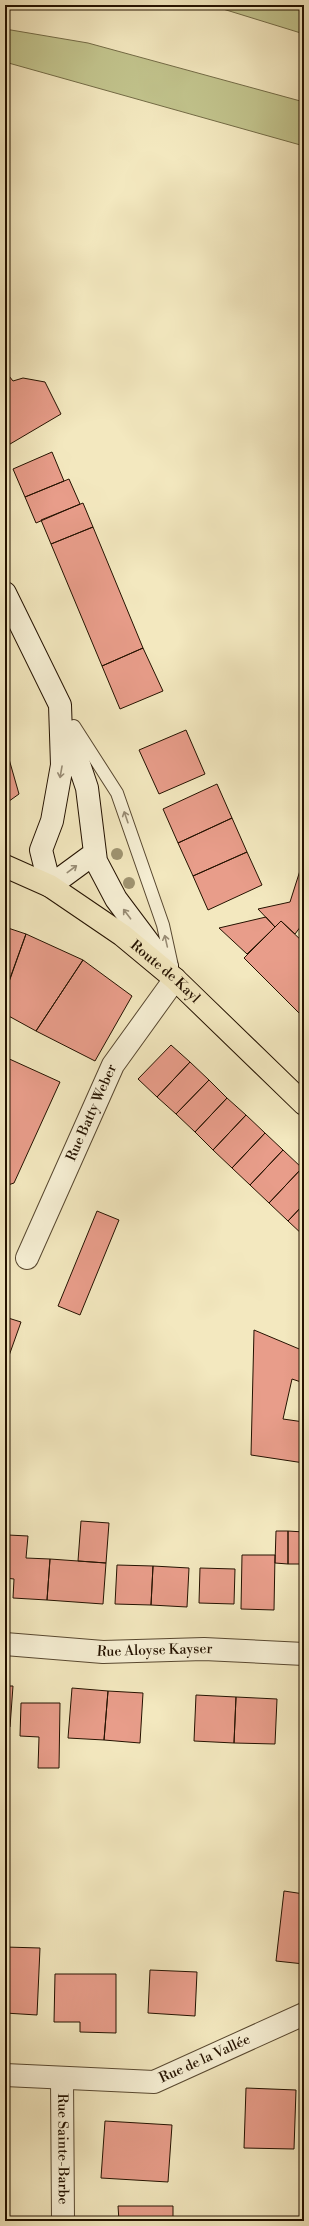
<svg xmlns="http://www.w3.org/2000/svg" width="309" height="2226" font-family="'Libre Bodoni',serif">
	<rect width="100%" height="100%" fill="#f3e8bf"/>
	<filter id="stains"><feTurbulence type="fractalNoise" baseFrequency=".005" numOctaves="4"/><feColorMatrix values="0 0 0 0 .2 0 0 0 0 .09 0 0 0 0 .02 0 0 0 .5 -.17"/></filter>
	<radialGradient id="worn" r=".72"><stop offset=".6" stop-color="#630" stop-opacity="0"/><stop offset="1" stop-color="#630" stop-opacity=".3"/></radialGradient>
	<path fill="#c2c48d" stroke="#736b46" d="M 210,5 L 304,5 L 304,34 Z
		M 5,29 L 88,43 L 304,102 L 304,146 L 5,62 Z"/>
	<path fill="#e89d8a" stroke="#241200" d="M 9,376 L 13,381 L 23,378 L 45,382 L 61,414 L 5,447 L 5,378 Z
		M 52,452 L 64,481 L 25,497 L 13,469 Z
		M 69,479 L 80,504 L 36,523 L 25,497 Z
		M 83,503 L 93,527 L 51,544 L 41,520 Z
		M 93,527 L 143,648 L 102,666 L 51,544 Z
		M 143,648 L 163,691 L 120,709 L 102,666 Z
		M 186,730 L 205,774 L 159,794 L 139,750 Z
		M 5,745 L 19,794 L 5,804 Z
		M 217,784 L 232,818 L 178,843 L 163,809 Z
		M 304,807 L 304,821 L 300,820 Z
		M 232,818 L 247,852 L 193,876 L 178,843 Z
		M 247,852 L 262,885 L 208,910 L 193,876 Z
		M 304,858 L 304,922 L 295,934 L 281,921 L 275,927 L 258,909 L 290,902 Z
		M 266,917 L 275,927 L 247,954 L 219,928 Z
		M 281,921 L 304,943 L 304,1018 L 244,958 Z
		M 5,927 L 26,934 L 9,982 L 5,980 Z
		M 26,934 L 83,960 L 36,1031 L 5,1014 L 5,992 Z
		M 83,960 L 132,996 L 95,1061 L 36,1031 Z
		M 171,1045 L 190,1062 L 157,1097 L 138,1079 Z
		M 5,1057 L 60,1082 L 14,1183 L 5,1186 Z
		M 190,1062 L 209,1080 L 176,1114 L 157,1097 Z
		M 209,1080 L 227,1098 L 195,1132 L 176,1114 Z
		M 227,1098 L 246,1115 L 213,1150 L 195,1132 Z
		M 246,1115 L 265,1133 L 232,1168 L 213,1150 Z
		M 265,1133 L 283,1150 L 250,1185 L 232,1168 Z
		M 283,1150 L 302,1168 L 269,1203 L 250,1185 Z
		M 302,1168 L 304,1170 L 304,1204 L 288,1221 L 269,1203 Z
		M 304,1204 L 304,1236 L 288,1221 Z
		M 97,1211 L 119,1220 L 80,1315 L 58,1306 Z
		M 5,1317 L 21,1322 L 5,1367 Z
		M 254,1330 L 304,1351 L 304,1383 L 292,1379 L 283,1419 L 304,1422 L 304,1463 L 251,1455 Z
		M 81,1521 L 109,1523 L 106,1563 L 78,1561 Z
		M 276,1531 L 288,1531 L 288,1564 L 275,1563 Z
		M 288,1531 L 304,1532 L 304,1564 L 288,1564 Z
		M 8,1535 L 28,1536 L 26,1558 L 50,1559 L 47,1600 L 13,1598 L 14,1579 L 5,1578 Z
		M 242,1555 L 275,1555 L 274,1610 L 241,1609 Z
		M 50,1559 L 106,1563 L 103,1604 L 47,1600 Z
		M 117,1565 L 153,1566 L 151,1605 L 115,1604 Z
		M 153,1566 L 189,1568 L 187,1607 L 151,1605 Z
		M 200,1568 L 235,1569 L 234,1604 L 199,1603 Z
		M 303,1570 L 304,1571 L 304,1617 L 300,1617 Z
		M 5,1686 L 13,1686 L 10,1727 L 5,1727 Z
		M 72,1688 L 108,1691 L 104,1740 L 68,1738 Z
		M 108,1691 L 143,1693 L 140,1743 L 104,1740 Z
		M 196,1695 L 236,1697 L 234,1743 L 194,1741 Z
		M 236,1697 L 277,1699 L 275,1744 L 234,1743 Z
		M 21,1703 L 60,1703 L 59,1768 L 38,1768 L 39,1737 L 20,1736 Z
		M 284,1891 L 304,1894 L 304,1964 L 276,1961 Z
		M 5,1947 L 40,1948 L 37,2015 L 5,2013 Z
		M 150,1970 L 197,1972 L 195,2016 L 148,2013 Z
		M 55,1974 L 116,1974 L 116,2033 L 80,2032 L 80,2022 L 54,2022 Z
		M 246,2088 L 296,2090 L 294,2149 L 244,2148 Z
		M 105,2121 L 172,2125 L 168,2182 L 101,2178 Z
		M 118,2206 L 173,2206 L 173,2221 L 119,2221 Z"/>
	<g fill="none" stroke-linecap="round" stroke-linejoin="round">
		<defs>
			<path id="service" d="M 74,726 L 117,793 L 163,925 L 172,966"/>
			<g id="minor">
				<path id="s1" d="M 27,1258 L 113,1065 L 175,979"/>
				<path id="s2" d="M 5,1644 L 103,1652 L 204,1649 L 304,1654"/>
				<path id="s3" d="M 5,2075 L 154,2082 L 304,2014"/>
				<path id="s4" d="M 62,2078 L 63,2221"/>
			</g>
			<path id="secondary" d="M 5,593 L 60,705 L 62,765 L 52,821 L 41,850 L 50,886 L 95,853
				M 68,731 L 87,788 L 96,861 L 116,899 L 167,967"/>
			<g id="primary">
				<path id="s5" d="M 5,866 L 50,886 L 122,935 L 175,979 L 304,1104"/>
			</g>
		</defs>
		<use href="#service" stroke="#584830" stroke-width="14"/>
		<use href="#minor" stroke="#584830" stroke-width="24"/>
		<use href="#secondary" stroke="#241200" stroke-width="24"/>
		<use href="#primary" stroke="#241200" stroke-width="24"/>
		<use href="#service" stroke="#f7f0d5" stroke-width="12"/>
		<use href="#minor" stroke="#f7f0d5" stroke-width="22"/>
		<use href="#secondary" stroke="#f7f0d5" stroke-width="22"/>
		<use href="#primary" stroke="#f3e8bf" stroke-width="22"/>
	</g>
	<g fill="#9f9471">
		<circle cx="117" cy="854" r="6"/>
		<circle cx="129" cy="883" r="6"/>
	</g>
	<defs><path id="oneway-shaft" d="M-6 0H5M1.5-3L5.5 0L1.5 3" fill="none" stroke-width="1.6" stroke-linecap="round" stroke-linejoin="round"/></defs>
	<g stroke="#988c75">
		<use href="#oneway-shaft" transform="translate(61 772) rotate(100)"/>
		<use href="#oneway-shaft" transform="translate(126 817) rotate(-109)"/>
		<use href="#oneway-shaft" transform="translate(72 869) rotate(-37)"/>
		<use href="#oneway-shaft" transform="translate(127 914) rotate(-127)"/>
		<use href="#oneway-shaft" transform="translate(166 941) rotate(-103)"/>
	</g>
	<g text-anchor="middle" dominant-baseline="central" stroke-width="3" stroke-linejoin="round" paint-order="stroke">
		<g font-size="14" fill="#241200" stroke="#f7f0d5">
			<text stroke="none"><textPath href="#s5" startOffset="193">Route de Kayl</textPath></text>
			<text stroke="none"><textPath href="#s1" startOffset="159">Rue Batty Weber</textPath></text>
			<text stroke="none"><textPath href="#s2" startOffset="150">Rue Aloyse Kayser</textPath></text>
			<text stroke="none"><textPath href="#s3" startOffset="205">Rue de la Vallée</textPath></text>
			<text stroke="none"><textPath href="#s4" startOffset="71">Rue Sainte-Barbe</textPath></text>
		</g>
	</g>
	<rect width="309" height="2226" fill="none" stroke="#f3e8bf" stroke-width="20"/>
	<rect x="6" y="6" width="297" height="2214" fill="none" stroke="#241200" stroke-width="2"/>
	<rect x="10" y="10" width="289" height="2206" fill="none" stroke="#241200"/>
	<rect width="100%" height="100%" filter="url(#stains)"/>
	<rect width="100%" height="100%" fill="url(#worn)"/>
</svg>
